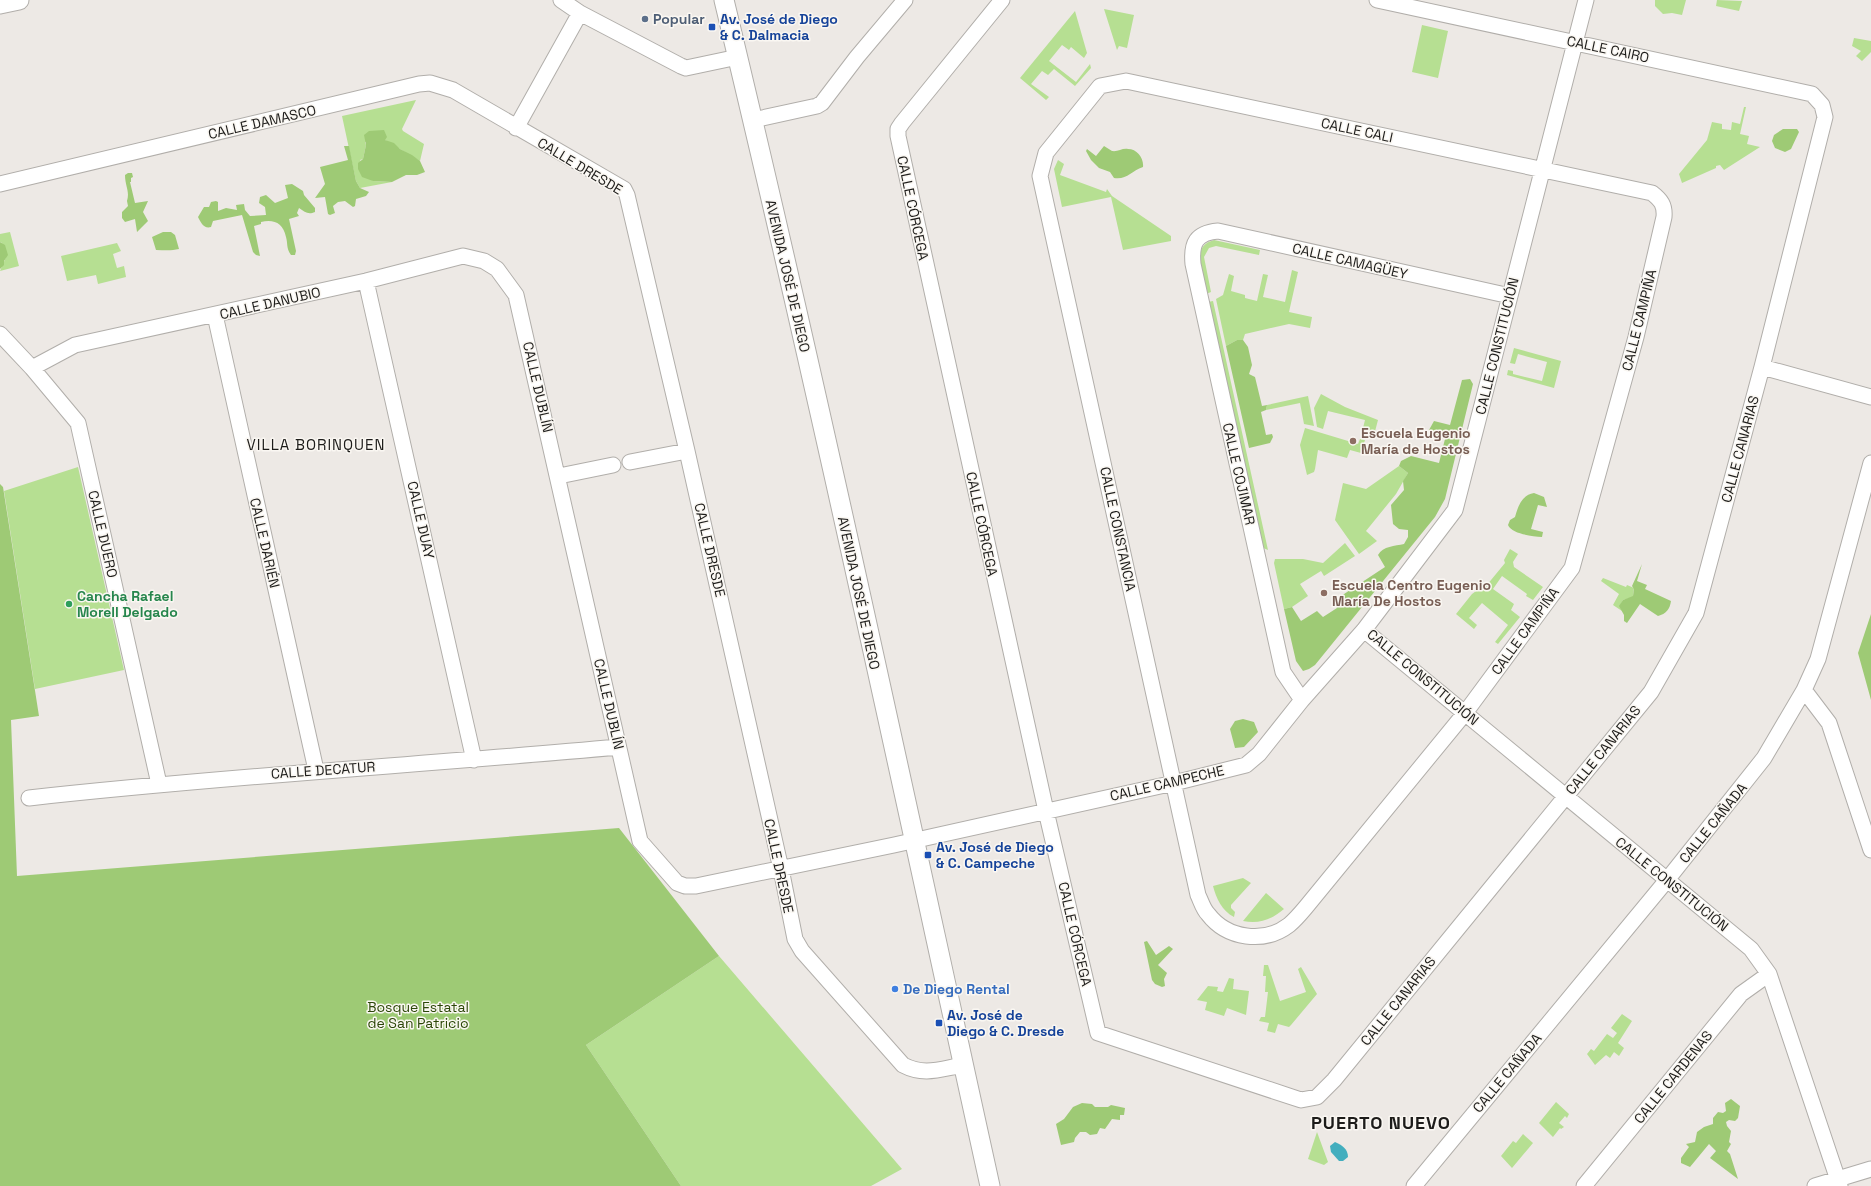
<svg xmlns="http://www.w3.org/2000/svg" width="1871" height="1186" font-family="'Space Grotesk',sans-serif">
	<rect width="100%" height="100%" fill="#ede9e5"/>
	<path fill="#b6df92" d="M 1655,0 L 1686,0 L 1682,15 L 1672,13 L 1663,14 L 1655,6 Z
		M 1717,0 L 1742,1 L 1739,11 L 1716,6 Z
		M 1104,9 L 1134,15 L 1127,48 L 1119,46 L 1117,50 Z
		M 1075,11 L 1087,53 L 1084,58 L 1071,47 L 1069,50 L 1062,45 L 1049,61 L 1076,82 L 1090,64 L 1091,68 L 1075,86 L 1054,69 L 1048,75 L 1042,71 L 1031,84 L 1049,97 L 1046,100 L 1020,78 Z
		M 1422,25 L 1448,31 L 1438,78 L 1412,72 Z
		M 1854,38 L 1871,41 L 1871,52 L 1862,61 L 1856,56 L 1861,51 L 1852,46 Z
		M 416,100 L 402,129 L 403,131 L 424,144 L 420,161 L 385,140 L 365,142 L 366,145 L 363,159 L 360,160 L 373,181 L 392,182 L 360,188 L 356,181 L 342,116 Z
		M 1744,107 L 1746,107 L 1740,134 L 1749,136 L 1747,144 L 1760,147 L 1724,170 L 1720,165 L 1716,166 L 1716,168 L 1682,183 L 1679,174 L 1707,140 L 1712,122 L 1722,124 L 1722,129 L 1731,130 L 1732,122 L 1740,124 Z
		M 1058,160 L 1064,164 L 1060,175 L 1106,192 L 1107,189 L 1112,196 L 1171,236 L 1171,241 L 1123,250 L 1111,197 L 1062,207 L 1054,169 Z
		M 10,232 L 19,266 L 0,271 L 6,257 L 2,243 L 0,242 L 0,234 Z
		M 1214,240 L 1260,250 L 1259,255 L 1216,246 L 1209,248 L 1204,257 L 1211,292 L 1206,294 C 1202,275 1189,247 1214,240 Z
		M 117,243 L 121,251 L 113,254 L 117,268 L 124,266 L 126,277 L 98,284 L 96,275 L 67,281 L 61,256 Z
		M 1292,270 L 1298,272 L 1289,312 L 1312,317 L 1310,328 L 1289,324 L 1245,334 L 1243,340 L 1237,340 L 1226,346 L 1216,299 L 1223,295 L 1229,274 L 1234,276 L 1231,291 L 1245,295 L 1245,298 L 1257,301 L 1263,274 L 1268,275 L 1263,297 L 1285,302 Z
		M 1213,301 L 1268,550 L 1261,547 L 1208,302 Z
		M 1514,348 L 1561,361 L 1554,388 L 1507,375 L 1508,370 L 1513,371 L 1513,374 L 1542,381 L 1547,362 L 1518,354 L 1515,364 L 1510,363 Z
		M 1321,394 L 1345,407 L 1378,420 L 1373,439 L 1361,436 L 1365,420 L 1328,411 L 1323,429 L 1317,427 L 1314,408 Z
		M 1308,396 L 1314,426 L 1304,424 L 1300,403 L 1266,410 L 1267,405 Z
		M 1305,428 L 1358,444 L 1360,439 L 1365,440 L 1361,453 L 1350,450 L 1347,458 L 1318,450 L 1315,469 L 1314,472 L 1307,475 L 1300,445 Z
		M 1399,466 L 1408,473 L 1396,494 L 1366,531 L 1377,541 L 1359,554 L 1335,520 L 1343,483 L 1366,489 Z
		M 78,467 L 124,670 L 35,689 L 4,491 Z
		M 1345,543 L 1355,556 L 1324,576 L 1321,571 L 1300,584 L 1308,596 L 1292,607 L 1284,609 L 1274,563 L 1275,559 L 1303,559 L 1323,563 Z
		M 1510,549 L 1518,554 L 1513,562 L 1514,567 L 1543,587 L 1533,600 L 1526,596 L 1527,594 L 1502,576 L 1493,589 L 1514,604 L 1511,610 L 1520,617 L 1498,644 L 1495,642 L 1508,625 L 1482,603 L 1469,618 L 1477,625 L 1474,629 L 1456,614 L 1472,594 L 1479,589 L 1482,591 L 1505,563 L 1504,560 Z
		M 1603,578 L 1626,587 L 1627,585 L 1634,588 L 1633,597 L 1623,600 L 1620,606 L 1622,611 L 1613,605 L 1619,594 L 1601,581 Z
		M 1243,878 L 1251,883 L 1231,905 L 1231,908 L 1235,912 L 1234,917 C 1222,911 1216,898 1213,886 Z
		M 1266,893 L 1284,909 C 1271,920 1259,924 1243,921 Z
		M 719,956 L 902,1169 L 871,1186 L 681,1186 L 586,1045 Z
		M 1264,965 L 1268,965 L 1280,1001 L 1306,992 L 1298,969 L 1301,967 L 1317,994 L 1291,1025 L 1289,1027 L 1278,1024 L 1275,1033 L 1267,1031 L 1269,1023 L 1259,1021 L 1261,1017 L 1265,1017 L 1268,992 L 1265,992 L 1266,976 L 1263,976 Z
		M 1229,978 L 1234,979 L 1233,989 L 1249,991 L 1246,1015 L 1227,1008 L 1224,1016 L 1205,1010 L 1207,1002 L 1197,1000 L 1208,986 L 1218,987 L 1217,991 L 1223,992 Z
		M 1622,1014 L 1632,1021 L 1618,1043 L 1624,1048 L 1619,1056 L 1614,1052 L 1610,1058 L 1606,1055 L 1595,1065 L 1587,1054 L 1591,1049 L 1594,1051 L 1607,1034 L 1613,1038 L 1617,1033 L 1611,1028 Z
		M 1556,1102 L 1569,1114 L 1567,1118 L 1565,1116 L 1559,1123 L 1564,1127 L 1561,1129 L 1560,1128 L 1553,1137 L 1539,1123 Z
		M 1317,1132 L 1328,1162 L 1324,1165 L 1308,1159 Z
		M 1523,1134 L 1533,1143 L 1512,1168 L 1501,1156 L 1513,1141 L 1516,1143 Z"/>
	<path fill="#9eca75" d="M 1783,129 L 1797,129 L 1799,132 L 1791,149 L 1785,152 L 1775,148 L 1772,141 L 1774,135 Z
		M 384,130 L 387,137 L 385,140 L 394,143 L 400,149 L 412,155 L 420,161 L 425,172 L 417,175 L 406,175 L 392,182 L 373,181 L 362,177 L 358,169 L 358,163 L 363,159 L 366,145 L 364,135 L 369,131 Z
		M 344,146 L 349,146 L 356,181 L 360,188 L 369,192 L 366,196 L 356,199 L 355,206 L 353,207 L 345,201 L 338,202 L 333,206 L 335,213 L 330,215 L 328,214 L 325,197 L 315,198 L 325,184 L 320,167 L 348,160 Z
		M 1104,146 L 1112,151 C 1118,152 1122,148 1128,149 C 1137,149 1144,158 1143,167 C 1131,171 1127,180 1114,178 L 1110,172 L 1099,168 L 1091,160 L 1086,151 L 1087,149 L 1096,156 Z
		M 128,173 L 132,173 L 133,177 L 131,178 L 131,182 L 130,182 L 135,203 L 148,201 L 143,212 L 148,221 L 137,232 L 135,219 L 125,222 L 122,218 L 122,212 L 128,206 L 127,201 C 130,191 125,186 125,175 Z
		M 292,184 L 303,191 L 304,195 L 315,208 L 315,212 C 308,215 305,212 299,208 L 297,213 L 299,216 L 289,219 L 296,251 L 295,255 L 291,255 C 286,248 288,244 286,237 C 283,223 274,219 261,222 L 261,224 L 254,226 L 260,256 L 256,255 L 253,252 L 242,215 L 213,221 L 211,227 C 204,229 201,223 198,217 L 204,207 L 209,207 L 211,202 L 216,201 L 218,202 L 218,211 L 226,208 L 237,210 L 236,205 L 244,204 L 245,210 L 250,216 L 266,215 L 265,207 L 259,203 L 260,197 L 266,195 L 275,203 L 288,198 L 285,185 Z
		M 163,232 L 171,232 L 175,235 L 179,249 C 171,251 164,250 156,250 L 152,237 Z
		M 0,242 L 5,245 L 8,255 L 4,261 L 4,265 L 0,269 Z
		M 1237,340 L 1243,340 L 1248,347 L 1252,365 L 1249,374 L 1255,377 L 1262,406 L 1267,405 L 1266,410 L 1261,412 L 1266,435 L 1272,434 L 1273,437 L 1270,443 L 1249,448 L 1226,346 Z
		M 1470,379 L 1473,384 L 1445,499 L 1435,517 L 1315,665 L 1309,669 L 1303,671 L 1296,661 L 1284,609 L 1292,607 L 1301,621 L 1317,611 L 1323,617 L 1337,608 L 1335,604 L 1338,598 L 1385,567 L 1378,555 C 1383,546 1395,546 1404,544 L 1408,537 L 1408,530 L 1399,529 L 1393,524 L 1391,505 L 1404,490 L 1403,481 L 1408,473 L 1399,466 L 1401,461 L 1411,456 L 1439,463 L 1445,439 L 1429,434 L 1429,430 L 1434,421 L 1450,425 L 1462,380 Z
		M 0,484 L 3,487 L 39,716 L 11,720 L 17,876 L 619,828 L 719,956 L 586,1045 L 681,1186 L 0,1186 Z
		M 1534,493 L 1544,497 L 1547,507 L 1538,505 L 1531,529 L 1543,532 L 1542,537 C 1531,536 1512,534 1508,525 L 1510,520 L 1515,517 C 1518,506 1522,495 1534,493 Z
		M 1642,564 L 1637,581 L 1647,585 L 1645,589 L 1671,601 C 1670,609 1666,614 1658,616 L 1640,604 L 1627,623 L 1624,621 L 1624,615 L 1619,606 L 1623,600 L 1633,596 L 1634,589 L 1632,586 Z
		M 1871,614 L 1871,700 L 1858,653 Z
		M 1243,719 L 1254,722 L 1258,732 L 1244,747 L 1235,748 L 1230,729 L 1235,721 Z
		M 1147,941 L 1156,955 L 1169,946 L 1173,949 L 1158,965 L 1167,973 L 1164,979 L 1165,986 L 1162,987 L 1155,984 L 1152,980 L 1144,942 Z
		M 1731,1099 L 1740,1106 L 1738,1118 L 1735,1121 L 1729,1120 L 1726,1122 L 1727,1126 L 1731,1131 L 1729,1142 L 1731,1144 L 1727,1151 L 1730,1154 L 1738,1179 L 1710,1158 L 1716,1151 L 1709,1144 L 1690,1167 L 1681,1163 L 1681,1158 L 1689,1147 L 1686,1144 L 1695,1142 L 1697,1132 L 1704,1127 L 1713,1124 L 1713,1118 L 1718,1112 L 1723,1113 L 1726,1111 L 1725,1103 Z
		M 1082,1103 L 1092,1104 L 1095,1107 L 1108,1107 L 1111,1105 L 1125,1108 L 1124,1115 L 1120,1115 L 1120,1120 L 1112,1119 L 1105,1129 L 1100,1128 L 1097,1134 L 1090,1135 L 1086,1132 L 1080,1132 L 1075,1138 L 1074,1142 L 1061,1145 L 1056,1124 L 1064,1119 L 1073,1107 Z"/>
	<path fill="#43aebe" d="M 1335,1142 C 1342,1145 1348,1149 1348,1157 L 1343,1161 L 1339,1161 L 1331,1152 L 1330,1146 Z"/>
	<g fill="none" stroke-linecap="round" stroke-linejoin="round">
		<defs>
			<path id="minor" d="M 561,0 L 580,13 L 681,66 L 686,68 L 738,57
				M 1002,0 L 902,123 L 898,129 L 898,136 L 1046,811 L 1098,1033 L 1301,1100 L 1317,1097 L 1334,1080 L 1651,692 L 1696,613 L 1762,367 L 1825,117 L 1822,105 L 1812,94 L 1377,0
				M 1126,81 L 1652,193 C 1661,200 1665,205 1664,217 L 1636,337 L 1572,568 L 1465,713 L 1306,907 C 1301,913 1295,920 1289,925 C 1264,944 1227,939 1208,914 C 1203,909 1201,901 1198,895 L 1040,176 L 1046,153 L 1100,86 Z
				M 753,120 L 817,106 L 822,103 L 857,57 L 905,0
				M 516,128 L 580,13
				M 0,184 L 419,84 L 430,83 L 453,90 L 624,189 L 627,195 L 687,451 L 781,869 L 795,939 L 802,951 L 903,1065 C 924,1076 940,1069 963,1065
				M 366,281 L 474,760
				M 215,315 L 316,770
				M 0,334 L 32,368 L 78,423 L 159,784
				M 1762,367 L 1871,397
				M 32,368 L 75,345 L 366,281 L 463,256 L 484,261 L 497,269 L 516,295 L 640,841 L 677,883 L 685,886 L 696,886 L 894,845 L 1174,783 L 1246,765 L 1259,754 L 1302,700 L 1364,630 L 1455,510 L 1586,0
				M 630,462 L 687,451
				M 559,476 L 613,465
				M 1364,630 L 1751,949 L 1769,974 L 1840,1186
				M 1804,690 L 1829,723 L 1871,850
				M 1302,700 L 1283,672 L 1193,264 C 1191,243 1196,233 1218,231 L 1510,296
				M 29,798 C 225,776 422,765 618,747
				M 1414,1186 L 1667,880 L 1764,758 L 1804,690 L 1818,659 L 1871,463
				M 1584,1186 L 1741,994 L 1769,974
				M 1815,1186 L 1871,1169"/>
			<path id="major" d="M 724,0 C 819,394 903,790 990,1186
				M 0,4 L 19,0"/>
		</defs>
		<use href="#minor" stroke="#b1aeaa" stroke-width="17"/>
		<use href="#major" stroke="#b1aeaa" stroke-width="21"/>
		<use href="#minor" stroke="#fff" stroke-width="15"/>
		<use href="#major" stroke="#fff" stroke-width="19"/>
	</g>
	<circle fill="#5c6f8a" stroke="#faf7f2" stroke-width="1.5" cx="645" cy="19" r="4"/>
	<g fill="#1a4fb4" stroke="#faf7f2" stroke-width="1.5">
		<rect x="708" y="23" width="8" height="8" rx="2"/>
		<rect x="924" y="851" width="8" height="8" rx="2"/>
		<rect x="935" y="1019" width="8" height="8" rx="2"/>
	</g>
	<g fill="#8d6e63" stroke="#faf7f2" stroke-width="1.5">
		<circle cx="1353" cy="441" r="4"/>
		<circle cx="1324" cy="593" r="4"/>
	</g>
	<circle fill="#2e9e5b" stroke="#faf7f2" stroke-width="1.5" cx="69" cy="604" r="4"/>
	<circle fill="#3f7fe0" stroke="#faf7f2" stroke-width="1.5" cx="895" cy="989" r="4"/>
	<g text-anchor="middle" dominant-baseline="central" stroke-width="3" stroke-linejoin="round" paint-order="stroke">
		<g font-size="14" font-weight="bold" fill="#4e5e75" stroke="#faf7f2" text-anchor="start">
			<text x="653" y="19">Popular</text>
		</g>
		<g font-size="14" font-weight="bold" fill="#164399" stroke="#faf7f2" text-anchor="start">
			<text x="720" y="19">Av. José de Diego<tspan x="720" dy="16">&amp; C. Dalmacia</tspan></text>
			<text x="936" y="847">Av. José de Diego<tspan x="936" dy="16">&amp; C. Campeche</tspan></text>
			<text x="947" y="1015">Av. José de<tspan x="947" dy="16">Diego &amp; C. Dresde</tspan></text>
		</g>
		<g font-size="14" fill="#1d1c1a" stroke="#faf7f2">
			<text transform="translate(1608 49) rotate(12)">CALLE CAIRO</text>
			<text transform="translate(262 122) rotate(-13)">CALLE DAMASCO</text>
			<text transform="translate(1357 130) rotate(12)">CALLE CALI</text>
			<text transform="translate(580 166) rotate(31)">CALLE DRESDE</text>
			<text transform="translate(913 208) rotate(78)">CALLE CÓRCEGA</text>
			<text transform="translate(1350 261) rotate(13)">CALLE CAMAGÜEY</text>
			<text transform="translate(788 276) rotate(77)">AVENIDA JOSÉ DE DIEGO</text>
			<text transform="translate(270 303) rotate(-13)">CALLE DANUBIO</text>
			<text transform="translate(1639 320) rotate(-76)">CALLE CAMPIÑA</text>
			<text transform="translate(1497 346) rotate(-76)">CALLE CONSTITUCIÓN</text>
			<text transform="translate(538 387) rotate(77)">CALLE DUBLÍN</text>
			<text transform="translate(1740 449) rotate(-75)">CALLE CANARIAS</text>
			<text transform="translate(1239 474) rotate(77)">CALLE COJIMAR</text>
			<text transform="translate(421 520) rotate(77)">CALLE DUAY</text>
			<text transform="translate(982 524) rotate(78)">CALLE CÓRCEGA</text>
			<text transform="translate(1118 529) rotate(78)">CALLE CONSTANCIA</text>
			<text transform="translate(103 534) rotate(77)">CALLE DUERO</text>
			<text transform="translate(265 543) rotate(77)">CALLE DARIÉN</text>
			<text transform="translate(710 550) rotate(77)">CALLE DRESDE</text>
			<text transform="translate(859 593) rotate(78)">AVENIDA JOSÉ DE DIEGO</text>
			<text transform="translate(1525 631) rotate(-54)">CALLE CAMPIÑA</text>
			<text transform="translate(1423 677) rotate(40)">CALLE CONSTITUCIÓN</text>
			<text transform="translate(609 704) rotate(77)">CALLE DUBLÍN</text>
			<text transform="translate(1603 750) rotate(-51)">CALLE CANARIAS</text>
			<text transform="translate(323 770) rotate(-4)">CALLE DECATUR</text>
			<text transform="translate(1167 783) rotate(-13)">CALLE CAMPECHE</text>
			<text transform="translate(1713 823) rotate(-51)">CALLE CAÑADA</text>
			<text transform="translate(779 866) rotate(78)">CALLE DRESDE</text>
			<text transform="translate(1672 884) rotate(39)">CALLE CONSTITUCIÓN</text>
			<text transform="translate(1075 934) rotate(77)">CALLE CÓRCEGA</text>
			<text transform="translate(1398 1001) rotate(-51)">CALLE CANARIAS</text>
			<text transform="translate(1507 1073) rotate(-50)">CALLE CAÑADA</text>
			<text transform="translate(1673 1077) rotate(-51)">CALLE CARDENAS</text>
		</g>
		<g font-size="14" font-weight="bold" fill="#785e54" stroke="#faf7f2" text-anchor="start">
			<text x="1361" y="433">Escuela Eugenio<tspan x="1361" dy="16">María de Hostos</tspan></text>
			<text x="1332" y="585">Escuela Centro Eugenio<tspan x="1332" dy="16">María De Hostos</tspan></text>
		</g>
		<g font-size="14" font-weight="bold" fill="#27864d" stroke="#faf7f2" text-anchor="start">
			<text x="77" y="596">Cancha Rafael<tspan x="77" dy="16">Morell Delgado</tspan></text>
		</g>
		<g font-size="14" font-weight="bold" fill="#366cbe" stroke="#faf7f2" text-anchor="start">
			<text x="903" y="989">De Diego Rental</text>
		</g>
		<g font-size="14" fill="#2c4709" stroke="#faf7f2">
			<text x="418" y="1007">Bosque Estatal<tspan x="418" dy="16">de San Patricio</tspan></text>
		</g>
		<g font-size="15" letter-spacing="1" fill="#1d1c1a" stroke="#faf7f2">
			<text x="316" y="444">VILLA BORINQUEN</text>
		</g>
		<g font-size="18" font-weight="bold" letter-spacing="1" fill="#1d1c1a" stroke="#faf7f2">
			<text x="1381" y="1122">PUERTO NUEVO</text>
		</g>
	</g>
</svg>
